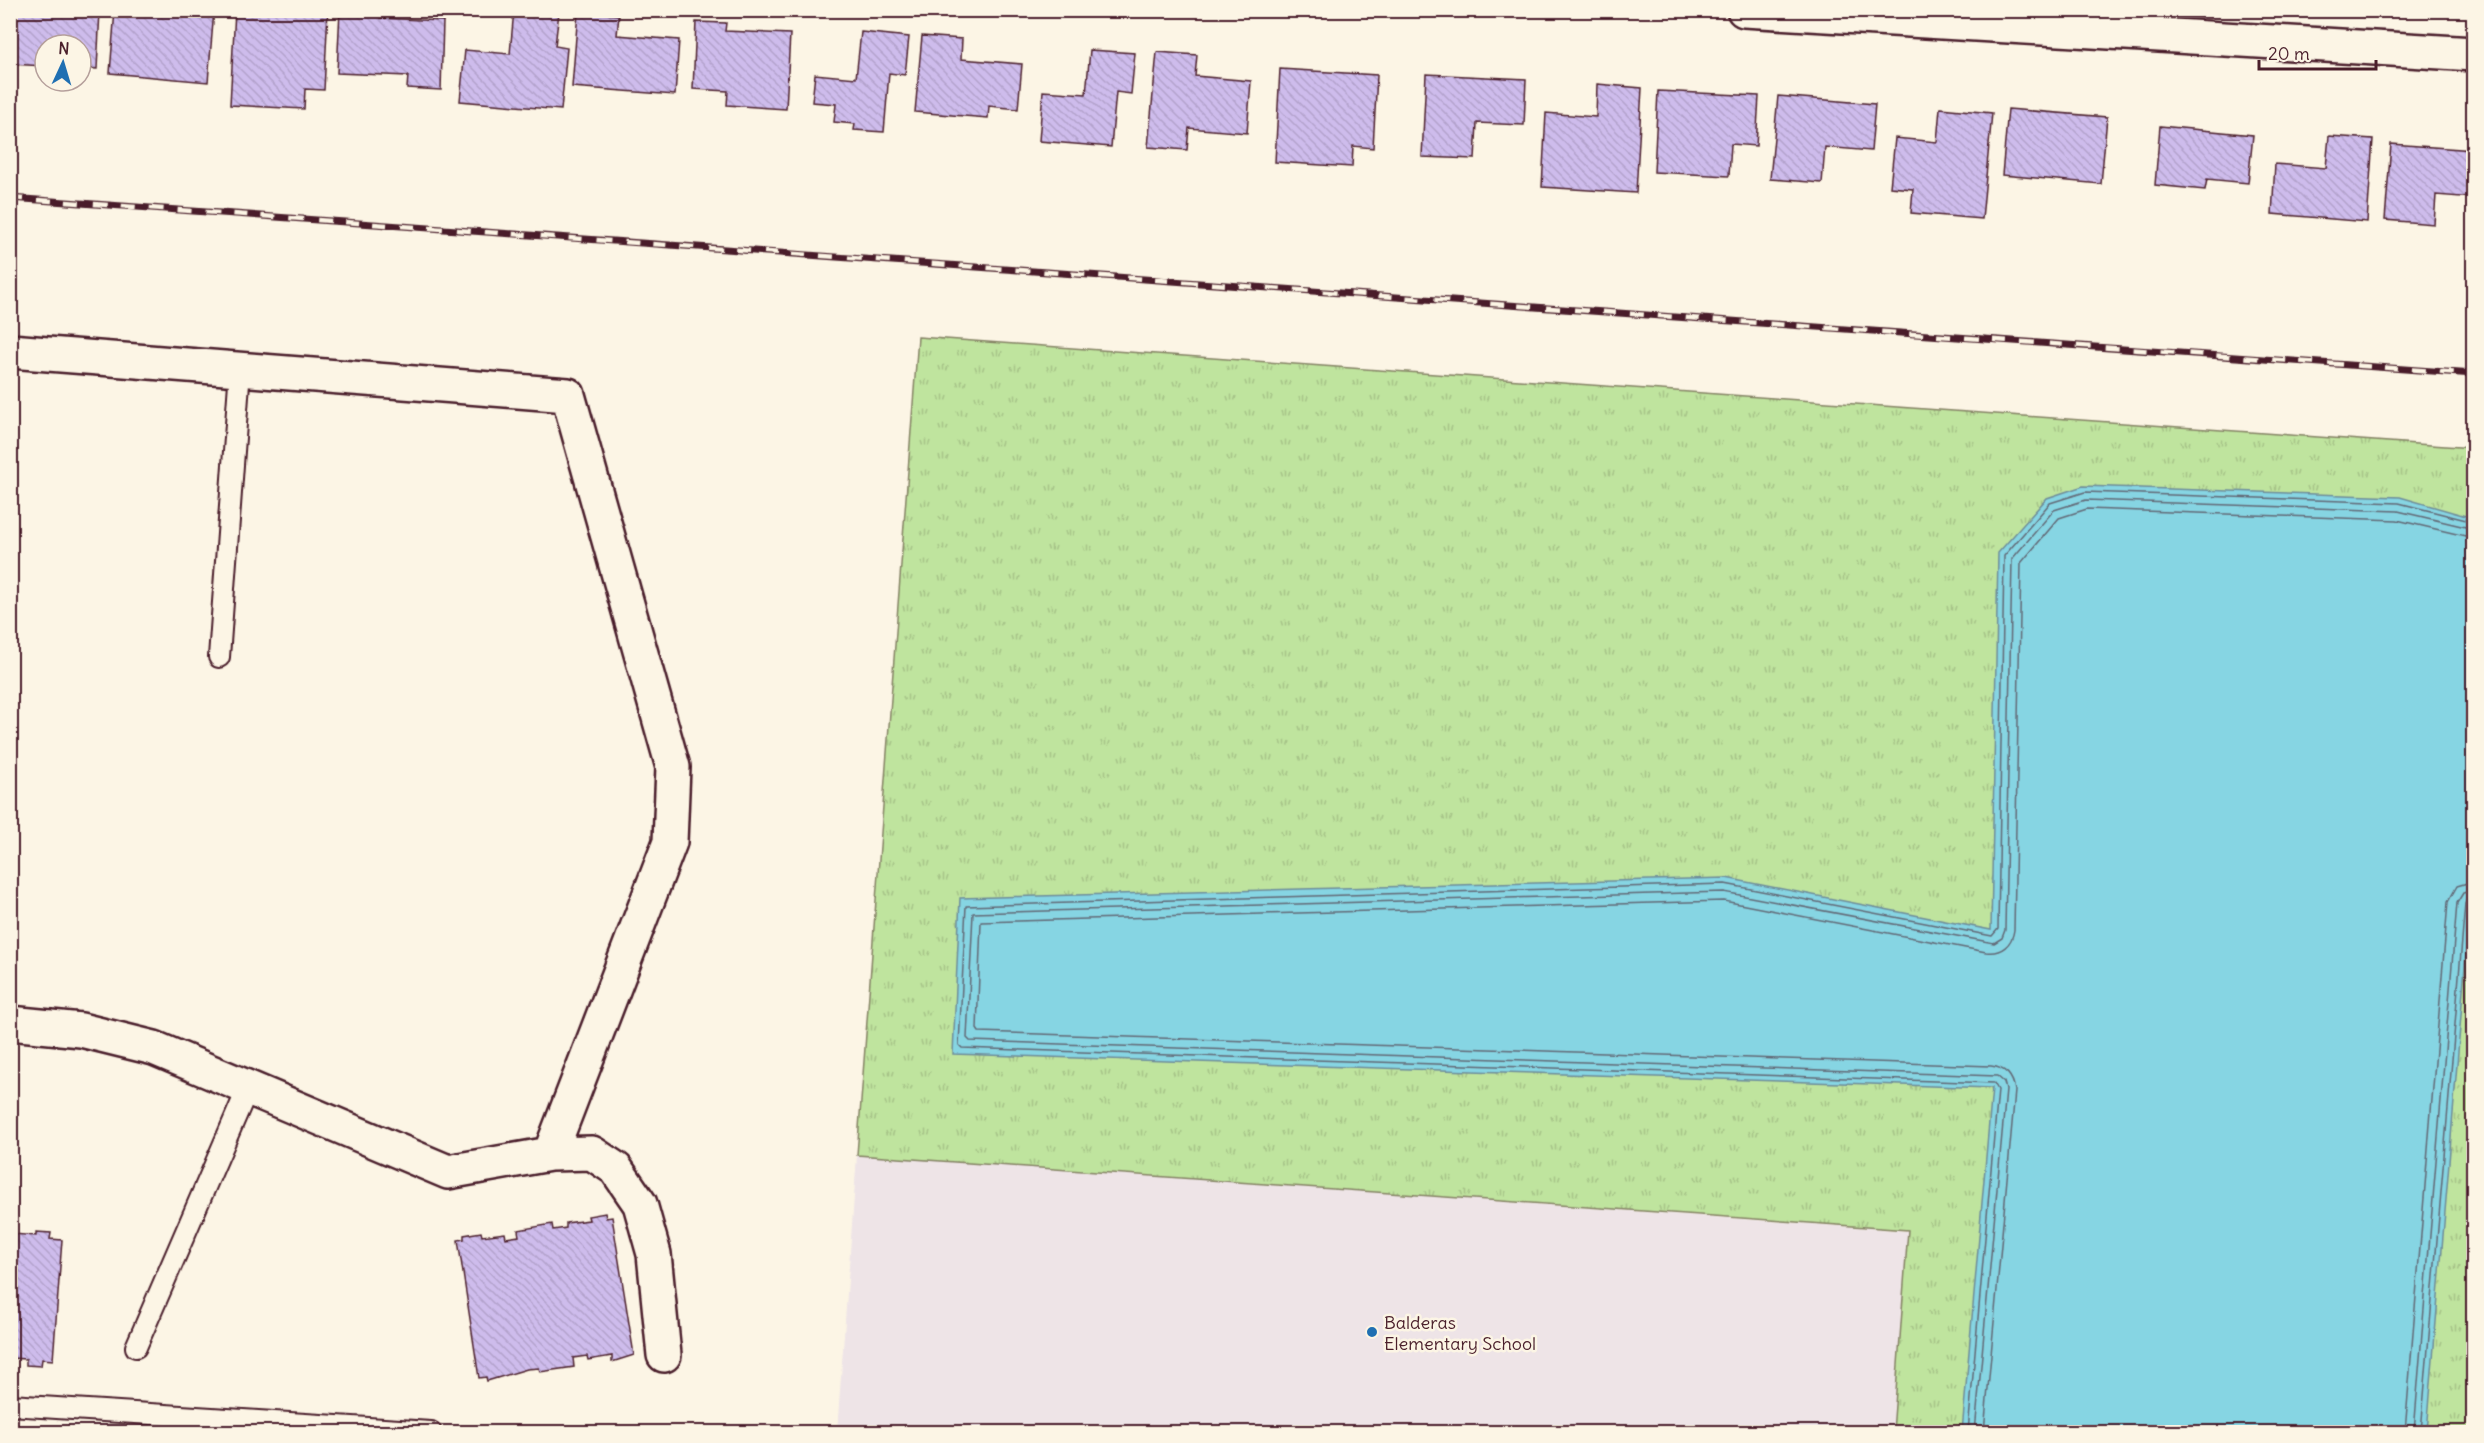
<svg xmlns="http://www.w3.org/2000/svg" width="2484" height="1443" font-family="Delius,sans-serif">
	<defs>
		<pattern id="grass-tufts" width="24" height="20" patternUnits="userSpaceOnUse" patternTransform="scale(1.5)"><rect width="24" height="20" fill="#bfe49e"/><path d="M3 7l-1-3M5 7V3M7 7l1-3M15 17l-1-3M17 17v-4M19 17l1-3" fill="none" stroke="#a6c388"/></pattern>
		<pattern id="building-back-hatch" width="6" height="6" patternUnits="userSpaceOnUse" patternTransform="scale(1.5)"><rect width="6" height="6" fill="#cebcec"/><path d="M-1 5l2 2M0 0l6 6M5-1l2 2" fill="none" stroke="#b2a1cb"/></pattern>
	</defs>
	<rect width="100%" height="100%" fill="#fcf5e5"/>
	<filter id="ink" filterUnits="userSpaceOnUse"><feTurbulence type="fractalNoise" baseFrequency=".0167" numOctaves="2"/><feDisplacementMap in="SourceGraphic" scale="12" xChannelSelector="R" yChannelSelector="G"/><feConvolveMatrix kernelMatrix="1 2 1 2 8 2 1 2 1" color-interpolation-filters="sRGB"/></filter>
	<g filter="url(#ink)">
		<path fill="#eee4e7" d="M 857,1155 L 1908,1231 L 1893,1432 L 837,1432 Z"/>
		<path fill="url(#grass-tufts)" stroke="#848264" stroke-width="1.5" d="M 918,337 L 2473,448 L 2473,1432 L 1893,1432 L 1908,1230 L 857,1155 Z"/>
		<path fill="#86d5e3" stroke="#6e8c99" stroke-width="1.5" d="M 2083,486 L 2400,497 L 2473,518 L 2473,868 L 2427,1432 L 1962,1432 L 1992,1088 L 953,1054 L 960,898 L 1726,878 L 1991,930 L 1998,553 L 2047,498 Z"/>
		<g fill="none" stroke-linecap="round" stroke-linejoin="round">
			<path stroke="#626875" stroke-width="1.5" d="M 1968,1432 L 1998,1090 L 1994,1083 L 962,1048 L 959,1045 L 966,906 L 1725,884 L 1992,936 L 1998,929 L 2004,556 L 2050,503 L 2085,492 L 2399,503 L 2474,522
				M 1975,1432 L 2006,1090 L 2004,1082 L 1997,1076 L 970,1041 L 967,1038 L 973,913 L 1724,892 L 1994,943 L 2002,938 L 2005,930 L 2012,559 L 2054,510 L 2086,500 L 2398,511 L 2474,529
				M 1984,1432 L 2015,1091 C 2013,1076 2006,1068 1991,1066 L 979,1032 L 977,1029 L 981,922 L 1724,901 L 1986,952 C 2001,954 2012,945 2014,930 L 2021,563 L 2059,518 L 2087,509 L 2397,520 L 2474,538
				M 2405,1432 L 2448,902 L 2457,886 L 2474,881
				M 2414,1432 L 2457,903 L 2463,893 L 2474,890
				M 2421,1432 L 2465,904 L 2467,899 L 2474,897"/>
		</g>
		<path fill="url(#building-back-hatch)" stroke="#4a1f2b" stroke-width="1.5" d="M 10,10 L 100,10 L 97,69 L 81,68 L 81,45 L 45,45 L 45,66 L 10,64 Z
			M 115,10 L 214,10 L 208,82 L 110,73 Z
			M 235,10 L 328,10 L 324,90 L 305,89 L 304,109 L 230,105 Z
			M 340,10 L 380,10 L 380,18 L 443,21 L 441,90 L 407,88 L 408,76 L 337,73 Z
			M 514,10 L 559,12 L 555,46 L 567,48 L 561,110 L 460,101 L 465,50 L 510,54 Z
			M 578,12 L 619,15 L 617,35 L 679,40 L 675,95 L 572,87 Z
			M 696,22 L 726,23 L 725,31 L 790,34 L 786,109 L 727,105 L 728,91 L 693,89 Z
			M 861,32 L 909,37 L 905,75 L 889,73 L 884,132 L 854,130 L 855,124 L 834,122 L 836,104 L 812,102 L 815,74 L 856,78 Z
			M 922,36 L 962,39 L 961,59 L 1022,64 L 1018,109 L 989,106 L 988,118 L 915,112 Z
			M 1090,50 L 1135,53 L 1131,94 L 1116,92 L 1111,147 L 1039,141 L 1043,91 L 1086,94 Z
			M 1157,52 L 1197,55 L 1195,76 L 1251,81 L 1247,133 L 1189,128 L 1187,150 L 1148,147 Z
			M 1280,69 L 1377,75 L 1373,148 L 1353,146 L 1352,167 L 1275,162 Z
			M 1426,74 L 1526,79 L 1524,125 L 1477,123 L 1475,159 L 1422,157 Z
			M 1597,84 L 1642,88 L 1636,193 L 1542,187 L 1546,113 L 1596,117 Z
			M 1658,91 L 1759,96 L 1756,146 L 1731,144 L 1729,176 L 1654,172 Z
			M 1778,96 L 1875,104 L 1871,151 L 1825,147 L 1822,183 L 1770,179 Z
			M 1940,108 L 1992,113 L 1982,219 L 1911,213 L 1913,189 L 1890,187 L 1895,138 L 1937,142 Z
			M 2008,109 L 2107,117 L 2101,184 L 2002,175 Z
			M 2160,126 L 2253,135 L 2248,183 L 2207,179 L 2205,190 L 2155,185 Z
			M 2329,136 L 2373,139 L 2367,222 L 2272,214 L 2275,164 L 2326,168 Z
			M 2391,144 L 2474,150 L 2474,198 L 2436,195 L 2434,224 L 2385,220 Z
			M 605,1213 L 606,1218 L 612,1217 L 634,1355 L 612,1362 L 612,1356 L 588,1360 L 587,1356 L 573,1358 L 574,1367 L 540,1372 L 539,1368 L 527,1369 L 487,1381 L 486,1377 L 479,1378 L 458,1240 L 464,1239 L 464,1235 L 481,1232 L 482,1236 L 505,1233 L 506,1238 L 519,1236 L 518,1230 L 552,1224 L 553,1230 L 566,1228 L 566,1223 L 589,1220 L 588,1216 Z
			M 36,1232 L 51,1233 L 50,1239 L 62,1240 L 53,1360 L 42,1359 L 41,1366 L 26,1365 L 26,1359 L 10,1358 L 10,1239 L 14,1240 L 14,1234 L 36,1236 Z"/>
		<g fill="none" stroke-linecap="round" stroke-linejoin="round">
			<defs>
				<path id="lane" d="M 219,657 L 240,369
					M 136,1347 L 248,1088
					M 10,1405 L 431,1432"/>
				<path id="street" d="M 1744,10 L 2474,54
					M 10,351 L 568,395 L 673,767 L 670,842 L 550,1154 L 448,1172 L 154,1048 L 81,1030 L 10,1023
					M 550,1154 L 592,1153 L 616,1169 L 640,1204 L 654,1254 L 664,1355"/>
			</defs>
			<use href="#lane" stroke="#4a1f2b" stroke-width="24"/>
			<use href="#street" stroke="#4a1f2b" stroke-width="38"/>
			<use href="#lane" stroke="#fcf5e5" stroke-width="20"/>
			<use href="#street" stroke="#fcf5e5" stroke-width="33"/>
			<defs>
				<path id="rail" d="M 10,198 L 2474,374"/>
			</defs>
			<use href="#rail" stroke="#4a1f2b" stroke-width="7"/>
			<use href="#rail" stroke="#fcf5e5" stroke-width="4.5" stroke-dasharray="14" stroke-linecap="butt"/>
		</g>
	</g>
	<circle fill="#1f6fb2" stroke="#fcf5e5" stroke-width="2" cx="1372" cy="1332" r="6"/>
	<g text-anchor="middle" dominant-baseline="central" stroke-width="5" stroke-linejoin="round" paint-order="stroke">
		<g font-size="18" fill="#4a1f2b" stroke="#fcf5e5" text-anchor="start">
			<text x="1384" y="1322">Balderas<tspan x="1384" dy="21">Elementary School</tspan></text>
		</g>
	</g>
	<rect width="2484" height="1443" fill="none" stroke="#fcf5e5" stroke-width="36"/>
	<rect x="18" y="18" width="2448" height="1407" fill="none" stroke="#4a1f2b" stroke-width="2" filter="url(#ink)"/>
	<g transform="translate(63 63) rotate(4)"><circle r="28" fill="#fcf5e5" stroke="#b59f9b" stroke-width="1.5"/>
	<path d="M0-4.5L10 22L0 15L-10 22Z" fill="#1f6fb2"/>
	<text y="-9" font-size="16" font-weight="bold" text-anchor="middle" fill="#4a1f2b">N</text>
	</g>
	<path d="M2259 60v9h117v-9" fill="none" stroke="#4a1f2b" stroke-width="3"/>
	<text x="2268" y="60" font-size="18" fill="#4a1f2b" stroke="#fcf5e5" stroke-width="4.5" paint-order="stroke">20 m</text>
</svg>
